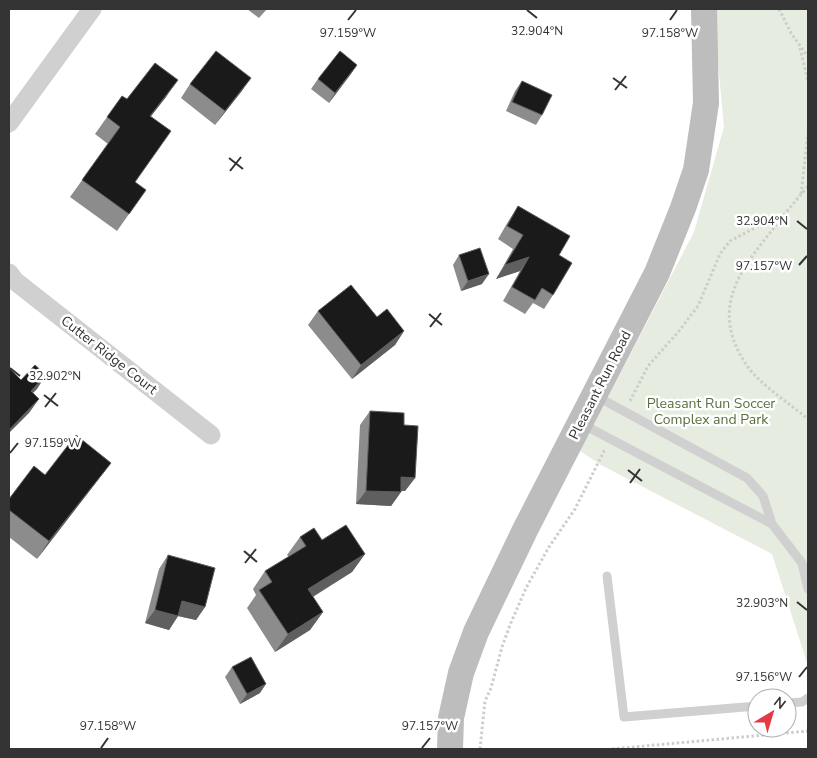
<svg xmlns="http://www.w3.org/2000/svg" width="817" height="758" font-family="'Nunito Sans',sans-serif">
	<rect width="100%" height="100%" fill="#fff"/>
	<path fill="#e6ecdf" d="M 713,9 L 808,9 L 808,666 L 772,554 L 601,465 L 580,451 L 694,232 L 724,127 Z"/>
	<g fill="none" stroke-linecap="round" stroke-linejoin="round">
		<path stroke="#cdcdcd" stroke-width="3" stroke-dasharray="2.5 2.5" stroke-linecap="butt" d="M 779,9 L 791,33 L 808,57
			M 800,48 L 808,81
			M 801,194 L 808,133
			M 783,216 C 754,255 713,293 736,346 C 740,355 745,364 752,372 C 768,390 790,404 808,419
			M 630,401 L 648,366 L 679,331 L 698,306 L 720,254 L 730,241 L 762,224 L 783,216 L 808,186
			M 480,749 L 485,701 L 491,688 L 502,647 L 510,625 L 526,588 L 549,547 L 575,509 L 605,449
			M 612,749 L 808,731"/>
		<path stroke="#d0d0d0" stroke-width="9" d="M 596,396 L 747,478 L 763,496 L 772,524 L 802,563 L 808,589
			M 582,424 L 772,524
			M 607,576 L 624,717 L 757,706
			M 787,703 L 802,702 L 808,698"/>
		<path stroke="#d0d0d0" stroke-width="19" d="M 9,123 L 92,9
			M 9,273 L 15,281 L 211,435"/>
		<path stroke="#bdbdbd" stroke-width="26" d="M 450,749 L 451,718 L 461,673 L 476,632 L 525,530 L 657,273 L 683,208 L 696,170 L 706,103 L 704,9"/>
	</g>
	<path fill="#8c8c8c" d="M 247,9 L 267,9 L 259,18 Z
		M 357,65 L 329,103 L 311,89 L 318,79 Z
		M 251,78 L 241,92 L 215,125 L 181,98 L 190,84 Z
		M 522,81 L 542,115 L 536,125 L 506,111 L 515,91 Z
		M 122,96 L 127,99 L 166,97 L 151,116 L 135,182 L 146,190 L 117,231 L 70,197 L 108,144 L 95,134 Z
		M 518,206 L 559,255 L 553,295 L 544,309 L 533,303 L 525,314 L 503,301 L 520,271 L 496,279 L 513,249 L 498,239 L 509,220 Z
		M 459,255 L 482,284 L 461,291 L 453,265 Z
		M 318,311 L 377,317 L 404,331 L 395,345 L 352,379 L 308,325 Z
		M 370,411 L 404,425 L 415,478 L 405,491 L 401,491 L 401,492 L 391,506 L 356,504 L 360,425 Z
		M 111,463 L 98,480 L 37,559 L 9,537 L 9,499 L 45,475 Z
		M 300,537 L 322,540 L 365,554 L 352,572 L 313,597 L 323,612 L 310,630 L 275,652 L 247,608 L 256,595 L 253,589 L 265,571 L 289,557 L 287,555 Z
		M 168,555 L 205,607 L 196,620 L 178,616 L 169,630 L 145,623 L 159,569 Z
		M 232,667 L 260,693 L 240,704 L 225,677 Z"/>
	<path fill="#5f5f5f" d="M 357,65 L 351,74 L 329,103 L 335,93 Z
		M 251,78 L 241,92 L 215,125 L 225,111 Z
		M 178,80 L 166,97 L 138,133 L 150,116 Z
		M 529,257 L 520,271 L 496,279 L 505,265 Z
		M 489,274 L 482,284 L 461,291 L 468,281 Z
		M 404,331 L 395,345 L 352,379 L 361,365 Z
		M 46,375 L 37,389 L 21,405 L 31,391 Z
		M 39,399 L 29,413 L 9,433 L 9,430 Z
		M 111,463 L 98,480 L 37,559 L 49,541 Z
		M 401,477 L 415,478 L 405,491 L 391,491 Z
		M 366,491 L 401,492 L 391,506 L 356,504 Z
		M 365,554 L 352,572 L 296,607 L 308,589 Z
		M 182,601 L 205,607 L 196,620 L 178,616 L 169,630 L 145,623 L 155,610 Z
		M 323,612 L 310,630 L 275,652 L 288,634 Z
		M 266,684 L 260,693 L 240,704 L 247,694 Z"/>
	<path fill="#1a1a1a" stroke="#5f5f5f" d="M 216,51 L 251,78 L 225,111 L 190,84 Z
		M 340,51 L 357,65 L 335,93 L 318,79 Z
		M 155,63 L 178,80 L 150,116 L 171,131 L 135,182 L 146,190 L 129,214 L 82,180 L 120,127 L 107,117 L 122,96 L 127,99 Z
		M 522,81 L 552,95 L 542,115 L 512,102 Z
		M 518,206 L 570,236 L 559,255 L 572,263 L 553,295 L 542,288 L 535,300 L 512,287 L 529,257 L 505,265 L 523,235 L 507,226 Z
		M 480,248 L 489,274 L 468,281 L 459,255 Z
		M 351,285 L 377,317 L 387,309 L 404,331 L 361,365 L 318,311 Z
		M 35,365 L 46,375 L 31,391 L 39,399 L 9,430 L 9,368 L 21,380 Z
		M 370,411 L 404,413 L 404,425 L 418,426 L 415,478 L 401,477 L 401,492 L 366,491 Z
		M 76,435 L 111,463 L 49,541 L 9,510 L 9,499 L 34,466 L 45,475 Z
		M 346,525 L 365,554 L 308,589 L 323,612 L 288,634 L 259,590 L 272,582 L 265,571 L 306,546 L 300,537 L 314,528 L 322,540 Z
		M 168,555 L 215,568 L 205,607 L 182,601 L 178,616 L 155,610 Z
		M 251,657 L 266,684 L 247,694 L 232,667 Z"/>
	<path fill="none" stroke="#333" stroke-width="2" d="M 527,10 L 537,18M 348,20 L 356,10M 670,20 L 677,10M 613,78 L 627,88M 615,90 L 626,76M 229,158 L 243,169M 230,171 L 241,157M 797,221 L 807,229M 799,265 L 807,256M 429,314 L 442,325M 430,327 L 441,313M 10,368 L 20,376M 44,395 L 58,406M 45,407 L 56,393M 10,453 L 18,443M 628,470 L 642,481M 630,483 L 640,469M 244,551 L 257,562M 245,563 L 256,549M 797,602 L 807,610M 799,677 L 807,667M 101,748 L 108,738M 422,748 L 430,738"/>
	<g text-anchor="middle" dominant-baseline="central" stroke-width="5" stroke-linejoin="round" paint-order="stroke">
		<g font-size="14" fill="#333" stroke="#fff">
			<text transform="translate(109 355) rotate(38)">Cutter Ridge Court</text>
			<text transform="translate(600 385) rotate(-63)">Pleasant Run Road</text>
		</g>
		<g font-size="14" fill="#56703f" stroke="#fff">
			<text x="711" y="403">Pleasant Run Soccer<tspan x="711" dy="16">Complex and Park</tspan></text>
		</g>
	</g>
	<g font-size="12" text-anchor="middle" fill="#333" stroke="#fff" stroke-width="5" stroke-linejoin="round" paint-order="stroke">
		<text x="537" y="35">32.904°N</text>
		<text x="670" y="37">97.158°W</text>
		<text x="348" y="37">97.159°W</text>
		<text x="762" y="225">32.904°N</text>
		<text x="764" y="270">97.157°W</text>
		<text x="55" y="380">32.902°N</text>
		<text x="53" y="447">97.159°W</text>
		<text x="762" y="607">32.903°N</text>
		<text x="764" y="681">97.156°W</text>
		<text x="108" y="730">97.158°W</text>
		<text x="430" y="730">97.157°W</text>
	</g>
	<rect width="817" height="758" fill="none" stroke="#333333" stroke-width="20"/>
	<g transform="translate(772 713) rotate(38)"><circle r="24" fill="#ffffff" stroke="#adadad"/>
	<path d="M0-4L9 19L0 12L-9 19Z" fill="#e63946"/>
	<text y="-8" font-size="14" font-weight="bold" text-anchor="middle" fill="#333333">N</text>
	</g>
</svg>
